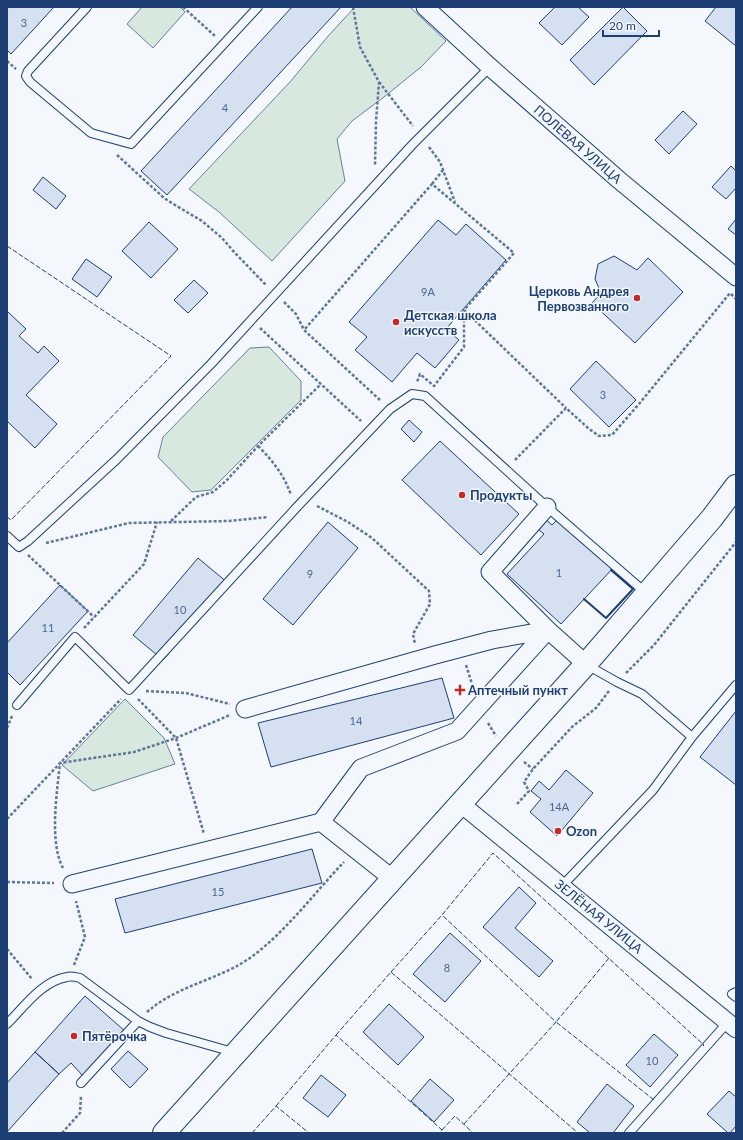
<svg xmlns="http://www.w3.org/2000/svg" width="743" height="1140" font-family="Lato,sans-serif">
	<rect width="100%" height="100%" fill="#f4f7fb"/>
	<path fill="#d7e8df" stroke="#687fa3" d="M 142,7 L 180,7 L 185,12 L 153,48 L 127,24 Z
		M 355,7 L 410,7 L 446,41 L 421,67 L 384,97 L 352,121 L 337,139 L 345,181 L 272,261 L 219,212 L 189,189 L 290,82 L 329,35 Z
		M 269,347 L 301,381 L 301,400 L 211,490 L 192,492 L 158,457 L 163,437 L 250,348 Z
		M 125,699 L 164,738 L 175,764 L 93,791 L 62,765 Z"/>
	<path fill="#d5e0f0" stroke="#1d3f73" d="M 7,7 L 54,7 L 11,54 L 7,50 Z
		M 292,7 L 341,7 L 167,195 L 141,171 Z
		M 555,7 L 578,7 L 589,17 L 562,45 L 539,23 Z
		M 623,7 L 647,31 L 594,85 L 570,60 Z
		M 716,7 L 736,7 L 736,46 L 705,21 Z
		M 683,111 L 697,124 L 669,154 L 655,140 Z
		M 731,166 L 736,171 L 736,188 L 726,199 L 712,187 Z
		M 43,177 L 66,196 L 56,209 L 33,190 Z
		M 736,219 L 736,235 L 728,229 Z
		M 438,220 L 456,235 L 466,224 L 506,260 L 446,329 L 459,340 L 435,368 L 417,353 L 392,382 L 355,350 L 367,337 L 349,322 Z
		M 149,222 L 178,249 L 151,278 L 122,251 Z
		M 614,256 L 637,270 L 648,258 L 683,292 L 635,343 L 592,303 L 601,293 L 595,279 L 598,264 Z
		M 86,259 L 112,277 L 97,297 L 72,279 Z
		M 194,280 L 208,293 L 188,313 L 174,300 Z
		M 8,312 L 26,329 L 19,336 L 38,353 L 44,346 L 59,361 L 26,395 L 57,424 L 35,448 L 7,421 L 7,313 Z
		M 596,361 L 636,400 L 609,427 L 570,389 Z
		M 409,420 L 422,432 L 414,442 L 401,429 Z
		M 440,441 L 519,514 L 481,555 L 402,480 Z
		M 543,517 L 552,525 L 558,519 L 614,567 L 561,624 L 507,574 L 544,534 L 534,526 Z
		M 328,522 L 358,548 L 293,625 L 263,599 Z
		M 198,558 L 228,583 L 163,660 L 133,635 Z
		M 60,585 L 88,611 L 20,685 L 7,672 L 7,643 Z
		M 442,678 L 454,718 L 271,767 L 258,723 Z
		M 736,711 L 736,785 L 700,757 Z
		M 566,770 L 593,793 L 557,836 L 530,812 L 541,799 L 531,791 L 539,781 L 549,790 Z
		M 312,849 L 322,883 L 125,933 L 115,899 Z
		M 519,887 L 536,903 L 515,928 L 553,961 L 539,977 L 483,927 Z
		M 450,933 L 481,961 L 445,1002 L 413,974 Z
		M 85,996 L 126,1032 L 84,1077 L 71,1063 L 59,1074 L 35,1052 Z
		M 389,1004 L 424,1037 L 398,1065 L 363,1032 Z
		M 654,1034 L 678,1055 L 650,1087 L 626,1065 Z
		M 128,1051 L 148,1069 L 130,1088 L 111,1069 Z
		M 35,1052 L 59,1074 L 7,1132 L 7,1083 Z
		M 321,1075 L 346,1095 L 328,1117 L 303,1098 Z
		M 430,1079 L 454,1100 L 434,1122 L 411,1101 Z
		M 607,1084 L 634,1106 L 613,1133 L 590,1133 L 577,1122 Z
		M 729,1091 L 736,1097 L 736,1126 L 730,1133 L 728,1133 L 707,1114 Z"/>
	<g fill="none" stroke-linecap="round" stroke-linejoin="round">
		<defs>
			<path id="lane" d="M 87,7 L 28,71 L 26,76 L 30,82 L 91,133 L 131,144 L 258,7
				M 7,536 L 19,547 L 28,541 L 117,459 L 211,364 L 413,144 L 490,67
				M 587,665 L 617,682 L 642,694 L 692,737
				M 17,705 L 75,637 L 129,690 L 296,508 L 390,409 L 412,394 L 425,396 L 547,507 L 646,593
				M 562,886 L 653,790 L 692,737 L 736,685
				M 736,992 L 732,994 L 736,997
				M 7,1024 C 24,1007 42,981 67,977 C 71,976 76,977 80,978 L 138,1021 L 150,1027 L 166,1033 L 233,1052
				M 81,1083 L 138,1021
				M 629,1133 L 728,1022"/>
			<path id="street" d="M 425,7 L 490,67 L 619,180 L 736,277
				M 547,507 L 490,572 L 548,630
				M 245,709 L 435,655 L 492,640 L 548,630
				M 461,804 L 736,1029
				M 321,822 L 361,768 L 457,731 L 548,630 L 586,664
				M 72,884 L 321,822 L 393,879"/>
			<path id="secondary" d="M 164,1133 L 586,664 L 712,518 L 736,486"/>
		</defs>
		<use href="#lane" stroke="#1d3f73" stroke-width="10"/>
		<use href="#street" stroke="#1d3f73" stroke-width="19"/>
		<use href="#secondary" stroke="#1d3f73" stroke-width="24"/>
		<path stroke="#5e769c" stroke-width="2.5" stroke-dasharray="3 2" stroke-linecap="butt" d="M 183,7 L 215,36
			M 353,7 L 360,47 L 379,82 L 376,121 L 375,165
			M 7,61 L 16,69
			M 379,82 L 413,126
			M 429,147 L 440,162 L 455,202
			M 117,155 L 164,198 L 175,205 L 202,221 L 222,238 L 235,253 L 266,285
			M 432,184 L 443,170
			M 731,294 L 736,299
			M 284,302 L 296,314 L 304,330
			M 464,310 L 566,408
			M 260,328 L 361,421
			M 380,400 L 304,330 L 432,184 L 514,253 L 464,310 L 464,347 L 434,386 L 420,374 L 417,382
			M 258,446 C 273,461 284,475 291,495
			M 515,460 L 566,408 L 588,428 L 599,436 L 612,435 L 639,404 L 730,293
			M 317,506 L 348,522 L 372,538 L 429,591 L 430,604 L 413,634 L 415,644
			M 171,521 L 196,497 L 213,492 L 227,480 L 258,446 L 321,384
			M 46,543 L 129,523 L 228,521 L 268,517
			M 28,555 L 94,617
			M 84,628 L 144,564 L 157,522
			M 466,665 L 473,687
			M 626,673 L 654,645 L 736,542
			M 146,691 L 186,693 L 230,704
			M 138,699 L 176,738 L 204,834
			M 488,723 L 496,736
			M 7,728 L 12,716
			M 524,762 L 533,769
			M 517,804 L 529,791 L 524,782 L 533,769 L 572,727 L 596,708 L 609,691
			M 7,819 L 121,699
			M 63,868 C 49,842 57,793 60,763 L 134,752 L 176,738 L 230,715
			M 7,882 L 54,883
			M 7,949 L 32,979
			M 74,965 L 85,937 L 76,901
			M 147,1012 C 173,989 207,982 237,966 C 277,944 312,895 344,862
			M 62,1133 L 80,1113 L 81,1096"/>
		<use href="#lane" stroke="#f4f7fb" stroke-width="8"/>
		<use href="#street" stroke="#f4f7fb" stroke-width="17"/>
		<use href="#secondary" stroke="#f4f7fb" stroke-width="22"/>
		<path stroke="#1d3f73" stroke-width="1" stroke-dasharray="5 2" stroke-linecap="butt" d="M 7,246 L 171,356 L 11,520 L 7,517
			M 609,958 L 556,1022 L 654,1100
			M 391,972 L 442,915
			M 336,1035 L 391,972 L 578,1133
			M 276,1106 L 336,1035 L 442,1130 L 439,1133
			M 464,1124 L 556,1022 L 442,915 L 493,853 L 704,1045 L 703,1046
			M 442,1130 L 455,1116 L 473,1133
			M 252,1133 L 276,1106 L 309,1133"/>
		<path stroke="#1d3f73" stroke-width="2" d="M 584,599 L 606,618 L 633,589 L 611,570"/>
	</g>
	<g fill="#c62828" stroke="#f4f7fb" stroke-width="1.5">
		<circle cx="637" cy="298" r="4"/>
		<circle cx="396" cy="322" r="4"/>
		<circle cx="462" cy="495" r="4"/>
		<path d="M458 684h4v4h4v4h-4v4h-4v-4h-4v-4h4z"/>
		<circle cx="558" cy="831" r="4"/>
		<circle cx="74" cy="1036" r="4"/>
	</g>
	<g text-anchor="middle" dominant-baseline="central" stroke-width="3" stroke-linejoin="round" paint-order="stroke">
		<g font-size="11" fill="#4b6792">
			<text x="24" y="22">3</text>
			<text x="225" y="107">4</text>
			<text x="428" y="291">9А</text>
			<text x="603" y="394">3</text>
			<text x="559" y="572">1</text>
			<text x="310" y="573">9</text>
			<text x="180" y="609">10</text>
			<text x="48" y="627">11</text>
			<text x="356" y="720">14</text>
			<text x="559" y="806">14А</text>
			<text x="218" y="891">15</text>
			<text x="447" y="967">8</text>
			<text x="652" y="1060">10</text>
		</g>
		<g font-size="13" fill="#1d3f73" stroke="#f4f7fb">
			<text transform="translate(578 144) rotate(41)">ПОЛЕВАЯ УЛИЦА</text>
			<text transform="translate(599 916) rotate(39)">ЗЕЛЁНАЯ УЛИЦА</text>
		</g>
		<g font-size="13" font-weight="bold" fill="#1d3f73" stroke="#f4f7fb" text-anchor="start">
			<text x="629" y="291" text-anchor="end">Церковь Андрея<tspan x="629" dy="15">Первозванного</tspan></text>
			<text x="404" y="315">Детская школа<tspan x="404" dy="15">искусств</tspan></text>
			<text x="470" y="495">Продукты</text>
			<text x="468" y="690">Аптечный пункт</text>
			<text x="566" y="831">Ozon</text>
			<text x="82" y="1036">Пятёрочка</text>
		</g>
	</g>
	<rect width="743" height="1140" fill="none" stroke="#1d3f73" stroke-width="16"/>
	<path d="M603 30v6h56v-6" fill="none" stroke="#1d3f73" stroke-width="2"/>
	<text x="609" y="30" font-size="12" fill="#1d3f73" stroke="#f4f7fb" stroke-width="3" paint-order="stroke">20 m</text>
</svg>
